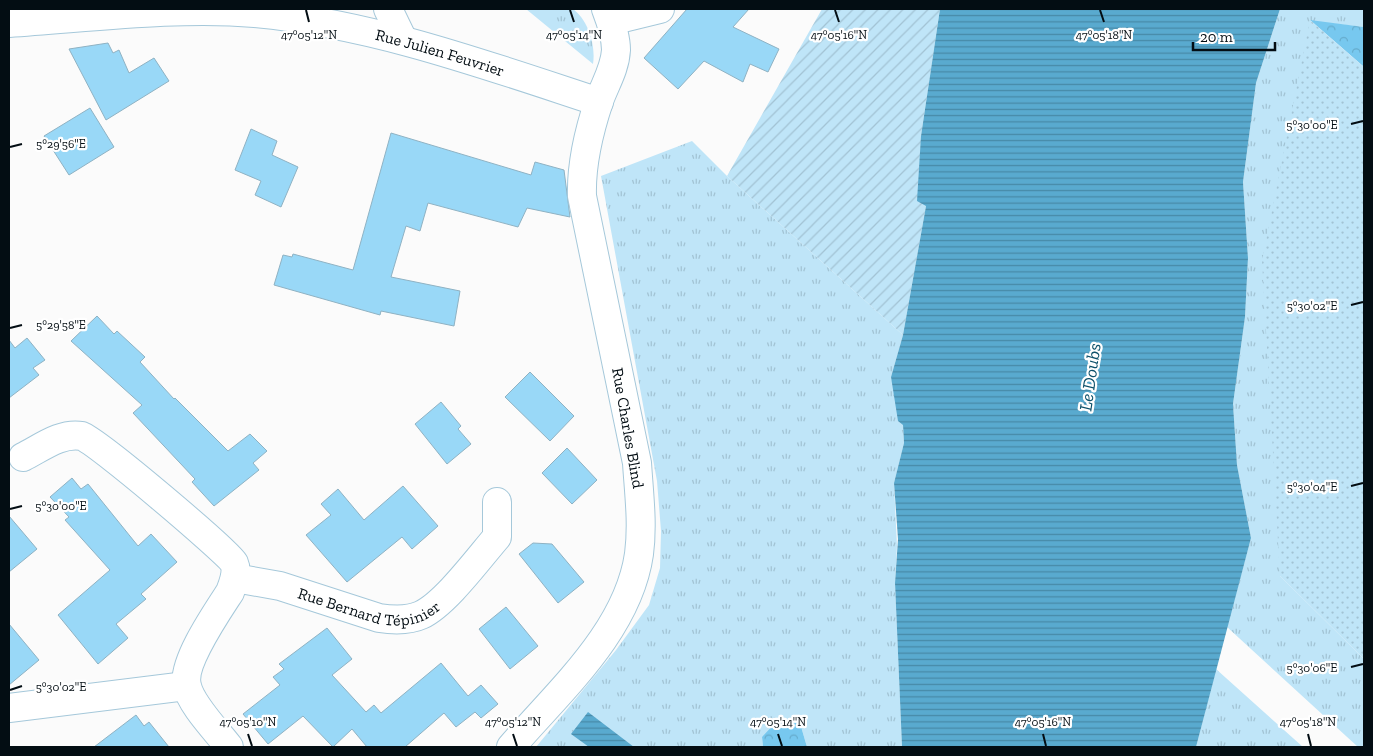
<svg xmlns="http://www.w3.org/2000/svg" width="1373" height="756" font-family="'Zilla Slab',serif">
	<defs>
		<pattern id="grass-tufts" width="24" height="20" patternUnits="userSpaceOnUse" patternTransform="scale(1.25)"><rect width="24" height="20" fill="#bfe5f8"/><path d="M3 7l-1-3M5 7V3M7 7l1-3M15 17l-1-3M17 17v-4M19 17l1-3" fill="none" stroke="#a2c3d4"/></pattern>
		<pattern id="forest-crowns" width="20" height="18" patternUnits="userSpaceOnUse" patternTransform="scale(1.25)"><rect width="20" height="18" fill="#77c8ef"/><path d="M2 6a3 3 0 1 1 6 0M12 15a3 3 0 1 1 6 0" fill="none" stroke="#65abcc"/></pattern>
		<pattern id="park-dots" width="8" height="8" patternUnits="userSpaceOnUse" patternTransform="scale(1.25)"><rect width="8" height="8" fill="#bfe5f8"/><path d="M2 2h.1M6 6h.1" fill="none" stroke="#a2c3d4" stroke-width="1.8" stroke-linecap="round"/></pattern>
		<pattern id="garden-furrows" width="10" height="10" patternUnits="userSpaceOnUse" patternTransform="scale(1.25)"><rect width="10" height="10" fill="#bfe5f8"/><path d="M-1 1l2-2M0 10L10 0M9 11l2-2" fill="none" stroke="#a2c3d4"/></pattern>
		<pattern id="water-rules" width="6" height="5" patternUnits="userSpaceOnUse" patternTransform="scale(1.25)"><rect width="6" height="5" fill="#59aacf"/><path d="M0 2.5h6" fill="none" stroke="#4789a7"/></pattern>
	</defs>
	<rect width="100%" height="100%" fill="#fbfbfb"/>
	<path fill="url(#grass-tufts)" d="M 526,9 L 573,9 C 588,20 596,45 593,64 Z
		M 1280,9 L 1364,9 L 1364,27 L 1310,21 L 1280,576 L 1364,659 L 1364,747 L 1358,747 L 1227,627 L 1251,538 L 1237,465 L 1233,404 L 1245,317 L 1248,258 L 1243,182 L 1256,83 Z
		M 692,141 L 727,176 L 903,335 L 891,377 L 903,425 L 904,443 L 894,483 L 897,546 L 895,583 L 902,747 L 807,747 L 800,723 L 762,737 L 763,747 L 536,747 L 616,650 L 649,605 L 660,568 L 661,531 L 657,481 L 601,176 Z
		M 1216,669 L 1303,747 L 1196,747 Z"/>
	<path fill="url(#forest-crowns)" d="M 1310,20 L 1364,27 L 1364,67 Z
		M 776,722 L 800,723 L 807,747 L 763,747 L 762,737 Z"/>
	<path fill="url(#park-dots)" d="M 1310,20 L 1364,67 L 1364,659 L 1280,576 L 1262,261 Z"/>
	<path fill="url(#garden-furrows)" d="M 822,9 L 940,9 L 921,136 L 926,206 L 903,335 L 727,176 Z"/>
	<path fill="url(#water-rules)" d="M 940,9 L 1280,9 L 1256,83 L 1243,182 L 1248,258 L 1245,317 L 1233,404 L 1237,465 L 1251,538 L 1196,747 L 902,747 L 895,583 L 898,539 L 894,483 L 904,443 L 903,425 L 898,421 L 891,377 L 903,335 L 926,206 L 917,201 L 921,136 Z
		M 588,712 L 634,747 L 589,747 L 571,734 Z"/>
	<path fill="#99d8f7" stroke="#8fb2c3" d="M 687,9 L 749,9 L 733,27 L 779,49 L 768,72 L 750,64 L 743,82 L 704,61 L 678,89 L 644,58 Z
		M 108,43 L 113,53 L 119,50 L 129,73 L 154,58 L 169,81 L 106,120 L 69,49 Z
		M 90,108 L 114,147 L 69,175 L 44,136 Z
		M 251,129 L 277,141 L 272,155 L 298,167 L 281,207 L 255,195 L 261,181 L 235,170 Z
		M 391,133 L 531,175 L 535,162 L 564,170 L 570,217 L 527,208 L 518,227 L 428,203 L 420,231 L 406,226 L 391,277 L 460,291 L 454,326 L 381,311 L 380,315 L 274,285 L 283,255 L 292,257 L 293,254 L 353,270 Z
		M 97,316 L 114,334 L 117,331 L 145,357 L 140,362 L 174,399 L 175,398 L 228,451 L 250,434 L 267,451 L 253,463 L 259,470 L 214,506 L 192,482 L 195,479 L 133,413 L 142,405 L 71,341 Z
		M 27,338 L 45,360 L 33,368 L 39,375 L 9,398 L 9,340 L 15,348 Z
		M 530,372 L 574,416 L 550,441 L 505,397 Z
		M 441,402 L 461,426 L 458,429 L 471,444 L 447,464 L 415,424 Z
		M 567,448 L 597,480 L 572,504 L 542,473 Z
		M 72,478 L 81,489 L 88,484 L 138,546 L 151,534 L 177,562 L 141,594 L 146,599 L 116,624 L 128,638 L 98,664 L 58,615 L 110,570 L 65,520 L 69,517 L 50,497 Z
		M 403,486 L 438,526 L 412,549 L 402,537 L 347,582 L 306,535 L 331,515 L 321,504 L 338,489 L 364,520 Z
		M 9,516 L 37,549 L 9,572 Z
		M 533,543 L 552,544 L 584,582 L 558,603 L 519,554 Z
		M 506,607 L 538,646 L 510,669 L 479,629 Z
		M 9,624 L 39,660 L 9,685 Z
		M 327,628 L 352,659 L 332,675 L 366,712 L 374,705 L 381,713 L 441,663 L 468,696 L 481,685 L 498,704 L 481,718 L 475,712 L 456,727 L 444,713 L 405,747 L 367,747 L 352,729 L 333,747 L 303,716 L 268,744 L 243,714 L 280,685 L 273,677 L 284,669 L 279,664 Z
		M 136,715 L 144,726 L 149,722 L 169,747 L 94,747 Z"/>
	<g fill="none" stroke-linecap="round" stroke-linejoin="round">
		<defs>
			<g id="minor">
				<path d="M 388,9 L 403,40"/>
				<path d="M 611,21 L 660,9"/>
				<path id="s1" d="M 9,23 C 87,18 178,6 255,13 C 373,24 486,65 599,102"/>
				<path d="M 23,457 C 41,448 61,432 82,436 C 93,438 227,551 234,563 C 238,572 233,584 230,592 C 217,612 181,664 187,686 C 191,705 217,731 229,747"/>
				<path id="s2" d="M 235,578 L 280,586 L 379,618 C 393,620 408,621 421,615 C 445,604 478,559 497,537 L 497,502"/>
				<path d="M 9,708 L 186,686"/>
				<path d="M 511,747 C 559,691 628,631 639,554 C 643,524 639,494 637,463 L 582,196 C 581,164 589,131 599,101 C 605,84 615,69 616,50 C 616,36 611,22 606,9"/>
			</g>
		</defs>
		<use href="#minor" stroke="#a5c8da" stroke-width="30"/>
		<use href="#minor" stroke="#fff" stroke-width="28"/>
	</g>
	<path fill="none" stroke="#030d13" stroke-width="2" d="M 306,10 L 309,22M 570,10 L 574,22M 835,10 L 839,22M 1100,10 L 1104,22M 1351,124 L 1363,121M 10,147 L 22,144M 1351,305 L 1363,302M 10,328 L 22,325M 1351,486 L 1363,483M 10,509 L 22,506M 1351,667 L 1363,664M 10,690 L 22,686M 248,734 L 252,746M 513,734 L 517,746M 778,734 L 782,746M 1043,734 L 1046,746M 1308,734 L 1311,746"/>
	<g text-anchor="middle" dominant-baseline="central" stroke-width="4.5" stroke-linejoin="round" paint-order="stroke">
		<g font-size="16" fill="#030d13" stroke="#fff">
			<text stroke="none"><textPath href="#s1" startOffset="436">Rue Julien Feuvrier</textPath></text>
			<text transform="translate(628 428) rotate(80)">Rue Charles Blind</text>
			<text stroke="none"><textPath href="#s2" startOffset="139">Rue Bernard Tépinier</textPath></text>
		</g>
		<g font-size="18" font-style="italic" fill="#0d506a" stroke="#fff">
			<text transform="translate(1090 377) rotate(-82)">Le Doubs</text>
		</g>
	</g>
	<g font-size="12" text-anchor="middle" fill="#030d13" stroke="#fff" stroke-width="4.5" stroke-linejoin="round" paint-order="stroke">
		<text x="309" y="39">47°05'12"N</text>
		<text x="574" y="39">47°05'14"N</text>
		<text x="839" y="39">47°05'16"N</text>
		<text x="1104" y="39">47°05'18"N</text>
		<text x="1312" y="129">5°30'00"E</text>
		<text x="61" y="148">5°29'56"E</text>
		<text x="1312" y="310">5°30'02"E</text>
		<text x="61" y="329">5°29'58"E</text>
		<text x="1312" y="491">5°30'04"E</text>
		<text x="61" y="510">5°30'00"E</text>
		<text x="1312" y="672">5°30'06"E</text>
		<text x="61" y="691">5°30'02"E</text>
		<text x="248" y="726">47°05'10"N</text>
		<text x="513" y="726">47°05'12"N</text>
		<text x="778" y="726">47°05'14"N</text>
		<text x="1043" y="726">47°05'16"N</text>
		<text x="1308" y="726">47°05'18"N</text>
	</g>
	<rect width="1373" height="756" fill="none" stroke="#030d13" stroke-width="20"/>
	<path d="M1193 42v8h82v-8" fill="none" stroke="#030d13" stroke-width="2.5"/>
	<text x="1200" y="42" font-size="15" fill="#030d13" stroke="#ffffff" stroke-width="4" paint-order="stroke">20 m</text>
</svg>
